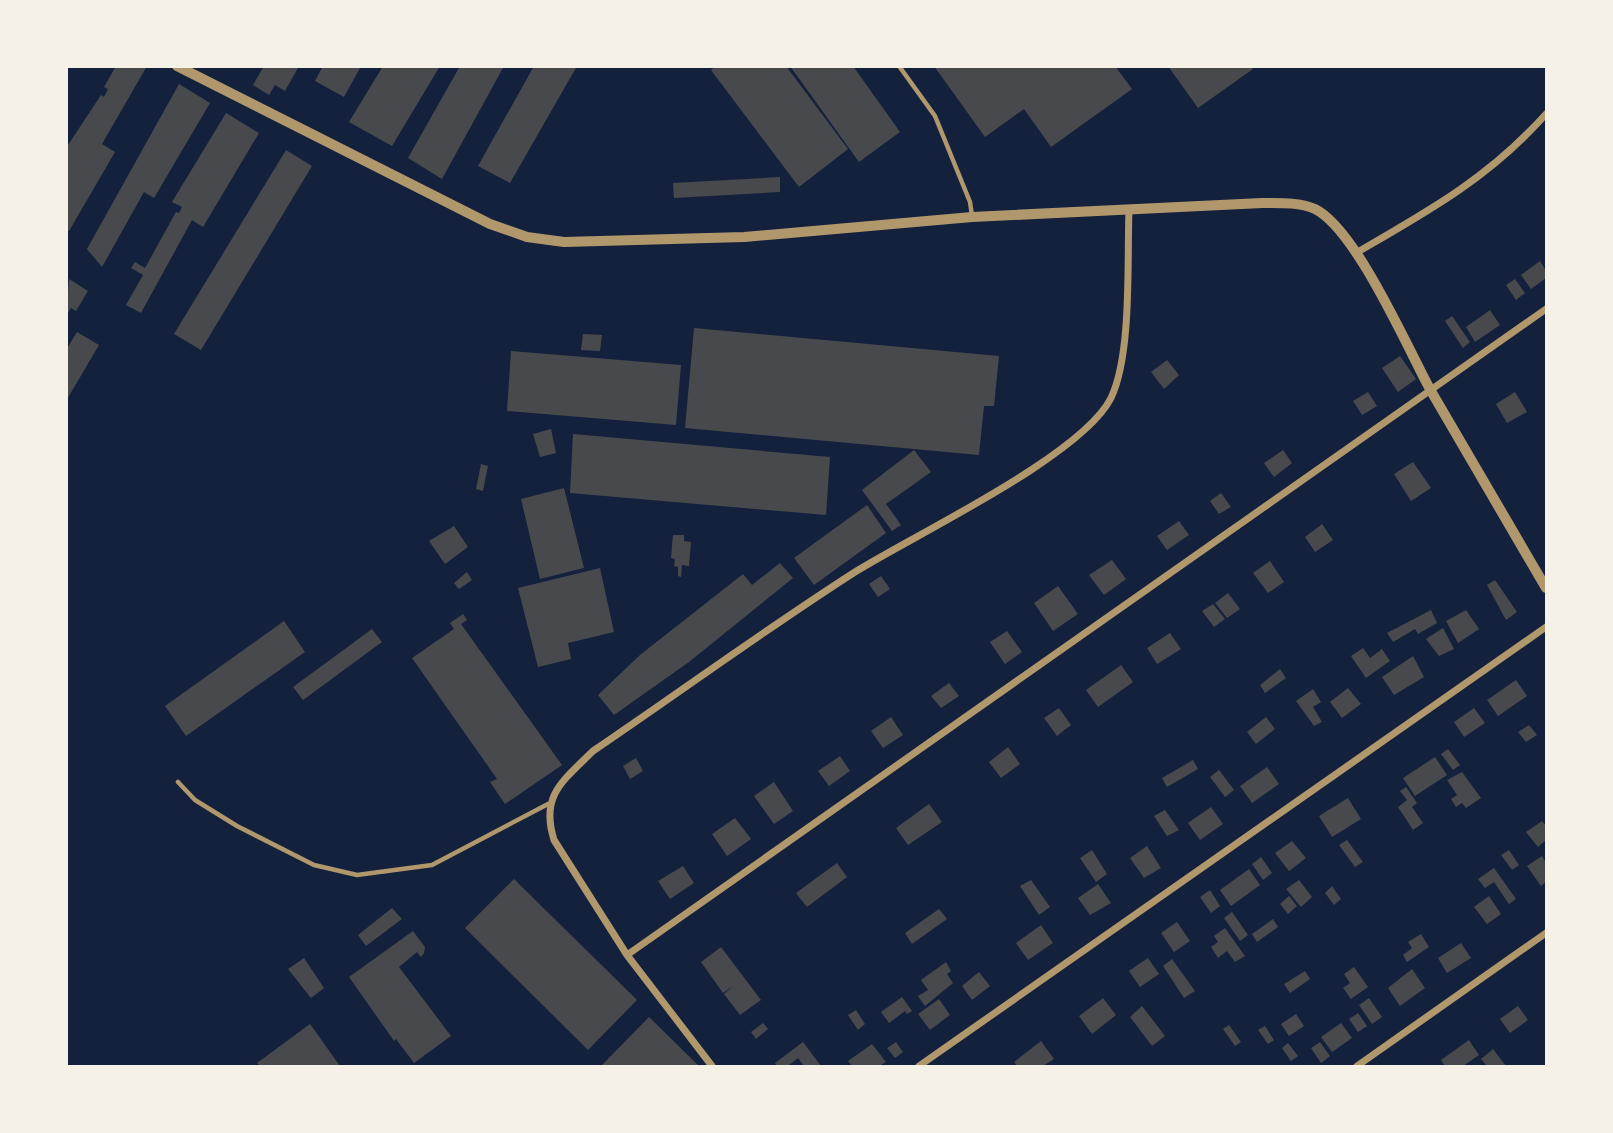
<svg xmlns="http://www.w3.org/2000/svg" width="1613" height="1133" font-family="'DM Sans',sans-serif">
	<rect width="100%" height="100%" fill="#14213d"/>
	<path fill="#48494c" d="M 116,66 L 147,66 L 102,144 L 115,152 L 69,231 L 66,229 L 66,148 L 101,95 L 104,97 L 108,89 L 104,87 Z
		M 264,66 L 299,66 L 285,91 L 275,85 L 269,95 L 253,85 Z
		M 323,66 L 361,66 L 344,97 L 315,81 Z
		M 383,66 L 440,66 L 392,146 L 349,122 Z
		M 460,66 L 504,66 L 442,179 L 408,158 Z
		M 534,66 L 577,66 L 510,183 L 478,166 Z
		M 716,66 L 786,66 L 848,149 L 799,187 L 711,70 Z
		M 790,66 L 853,66 L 900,132 L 859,162 Z
		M 934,66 L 1115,66 L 1132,89 L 1051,147 L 1024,109 L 985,137 Z
		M 1168,66 L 1251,66 L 1253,69 L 1198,108 Z
		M 179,84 L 210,103 L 154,198 L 144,192 L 102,267 L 87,249 Z
		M 226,113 L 259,133 L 203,227 L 192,220 L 141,313 L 126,305 L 143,275 L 131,268 L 135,262 L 145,268 L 176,212 L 179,213 L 182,207 L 172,202 Z
		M 286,150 L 312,166 L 201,350 L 174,334 Z
		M 780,177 L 780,192 L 674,198 L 673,183 Z
		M 1540,261 L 1546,271 L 1546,278 L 1531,289 L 1521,275 Z
		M 69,279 L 88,291 L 76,311 L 71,308 L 66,316 Z
		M 1515,279 L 1525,293 L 1516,300 L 1506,285 Z
		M 1490,310 L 1500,325 L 1475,342 L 1466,327 Z
		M 1452,316 L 1470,342 L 1463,348 L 1445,321 Z
		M 694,328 L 999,356 L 994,406 L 984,406 L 979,455 L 685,428 Z
		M 77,332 L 99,345 L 66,401 L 66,350 Z
		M 583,334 L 602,335 L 600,351 L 581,350 Z
		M 511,351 L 681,365 L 676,425 L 507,411 Z
		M 1400,356 L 1416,379 L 1398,392 L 1382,368 Z
		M 1167,360 L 1179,375 L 1164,389 L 1151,372 Z
		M 1368,392 L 1377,406 L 1362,415 L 1353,401 Z
		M 1515,392 L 1527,412 L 1507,423 L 1496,404 Z
		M 551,429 L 556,453 L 540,457 L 533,434 Z
		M 573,434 L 830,457 L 826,515 L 570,493 Z
		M 914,450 L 931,472 L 886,504 L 901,525 L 892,531 L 862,490 Z
		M 1283,450 L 1292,463 L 1274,477 L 1264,463 Z
		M 1413,462 L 1431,488 L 1411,501 L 1394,474 Z
		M 481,464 L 488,466 L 483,491 L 476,489 Z
		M 564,488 L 584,568 L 540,579 L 521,499 Z
		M 1221,493 L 1231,507 L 1219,514 L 1210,501 Z
		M 867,505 L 886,533 L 814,585 L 794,558 Z
		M 1179,521 L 1189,535 L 1167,550 L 1157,536 Z
		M 1322,524 L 1333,540 L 1315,552 L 1305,537 Z
		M 454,526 L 468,547 L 445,564 L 429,541 Z
		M 673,535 L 684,535 L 684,541 L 691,542 L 689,566 L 682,565 L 681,577 L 678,576 L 678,567 L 674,566 L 675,559 L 671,558 Z
		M 1112,560 L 1126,579 L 1104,595 L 1089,575 Z
		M 1270,561 L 1284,582 L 1268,593 L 1253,573 Z
		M 780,563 L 793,578 L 689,662 L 614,715 L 598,695 L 640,655 L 743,574 L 752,585 Z
		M 600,568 L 614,632 L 568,643 L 571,659 L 538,667 L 518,588 Z
		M 467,572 L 472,580 L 459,589 L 454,583 Z
		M 881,576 L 890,589 L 878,597 L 869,584 Z
		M 1495,580 L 1517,612 L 1506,620 L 1487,585 Z
		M 1058,586 L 1078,614 L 1053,631 L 1034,603 Z
		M 1228,593 L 1240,609 L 1227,618 L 1215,603 Z
		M 1213,604 L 1225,619 L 1214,627 L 1202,611 Z
		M 1431,610 L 1437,623 L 1418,634 L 1415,629 L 1393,642 L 1387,633 Z
		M 1466,610 L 1479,629 L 1458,643 L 1446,621 Z
		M 463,614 L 467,620 L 461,624 L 562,765 L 505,804 L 490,782 L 497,779 L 412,658 L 454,629 L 450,623 Z
		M 284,621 L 305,652 L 186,736 L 165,706 Z
		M 1443,628 L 1454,649 L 1439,656 L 1426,639 Z
		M 372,629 L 382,642 L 303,700 L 293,687 Z
		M 1007,631 L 1022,652 L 1005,664 L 990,642 Z
		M 1170,633 L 1181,649 L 1157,664 L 1147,648 Z
		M 1363,648 L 1370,658 L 1382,649 L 1390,661 L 1366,678 L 1351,656 Z
		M 1413,656 L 1424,677 L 1394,695 L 1382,677 Z
		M 1121,665 L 1133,682 L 1098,707 L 1086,690 Z
		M 1280,669 L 1286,678 L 1265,693 L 1260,685 Z
		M 1516,680 L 1527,696 L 1498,716 L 1487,700 Z
		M 949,683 L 959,696 L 941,708 L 931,696 Z
		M 1348,688 L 1361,704 L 1342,718 L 1330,702 Z
		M 1313,689 L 1321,702 L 1313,707 L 1322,722 L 1314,726 L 1296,701 Z
		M 1059,708 L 1071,725 L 1057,736 L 1044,718 Z
		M 1474,708 L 1485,723 L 1464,737 L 1454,722 Z
		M 891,717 L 903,735 L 883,748 L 871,731 Z
		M 1266,717 L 1275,729 L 1256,744 L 1247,732 Z
		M 1529,725 L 1537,735 L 1526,742 L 1518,732 Z
		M 1008,747 L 1020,764 L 1001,778 L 989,762 Z
		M 1448,749 L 1460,765 L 1453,770 L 1441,754 Z
		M 840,756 L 850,771 L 829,786 L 818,771 Z
		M 1435,757 L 1447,775 L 1415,796 L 1403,778 Z
		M 636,758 L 643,771 L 630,779 L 623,766 Z
		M 1193,760 L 1198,769 L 1167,787 L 1162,778 Z
		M 1267,767 L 1279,784 L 1252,803 L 1240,786 Z
		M 1219,770 L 1234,790 L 1225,797 L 1210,777 Z
		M 1462,772 L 1481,798 L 1466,808 L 1462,803 L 1456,807 L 1451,799 L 1457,795 L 1447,780 Z
		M 774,782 L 793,811 L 774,824 L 754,796 Z
		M 1406,787 L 1417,803 L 1412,807 L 1423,823 L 1413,830 L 1398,807 L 1407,800 L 1400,791 Z
		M 1348,798 L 1361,819 L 1332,837 L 1319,816 Z
		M 929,804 L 942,822 L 908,845 L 896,828 Z
		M 1211,807 L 1223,824 L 1200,840 L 1188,823 Z
		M 1165,810 L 1179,830 L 1167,836 L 1154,816 Z
		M 735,818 L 751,839 L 727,856 L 712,834 Z
		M 1542,821 L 1546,826 L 1546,840 L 1538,847 L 1526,832 Z
		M 1347,840 L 1363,862 L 1355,867 L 1339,845 Z
		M 1292,841 L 1306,858 L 1289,871 L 1275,853 Z
		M 1147,846 L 1161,868 L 1144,878 L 1130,858 Z
		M 1092,850 L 1107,874 L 1096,882 L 1080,858 Z
		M 1509,850 L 1519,865 L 1512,870 L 1501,855 Z
		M 1542,856 L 1546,863 L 1546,882 L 1541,886 L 1527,866 Z
		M 1261,857 L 1272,873 L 1263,880 L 1252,864 Z
		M 837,863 L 847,877 L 807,907 L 796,893 Z
		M 683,866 L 694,883 L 670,899 L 658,881 Z
		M 1494,868 L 1516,899 L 1509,904 L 1494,882 L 1485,888 L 1478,879 Z
		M 1249,869 L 1260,885 L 1231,906 L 1220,890 Z
		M 514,879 L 637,1000 L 588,1050 L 465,928 Z
		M 1031,880 L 1050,907 L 1039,915 L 1020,886 Z
		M 1299,880 L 1312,897 L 1301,907 L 1286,889 Z
		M 1098,884 L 1111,903 L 1090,915 L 1078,898 Z
		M 1332,886 L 1341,899 L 1334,905 L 1325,893 Z
		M 1210,890 L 1220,906 L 1211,913 L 1200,897 Z
		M 1289,896 L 1297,906 L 1288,914 L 1280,904 Z
		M 1489,896 L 1501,914 L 1487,924 L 1474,907 Z
		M 392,908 L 402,919 L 366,946 L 358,935 Z
		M 939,909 L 947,919 L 912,944 L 905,933 Z
		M 1232,912 L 1248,935 L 1240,941 L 1224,918 Z
		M 1273,919 L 1278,927 L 1257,942 L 1252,934 Z
		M 1177,922 L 1190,941 L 1174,952 L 1161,933 Z
		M 1041,925 L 1053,943 L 1028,960 L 1016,943 Z
		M 1225,928 L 1245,956 L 1235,962 L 1227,951 L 1218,958 L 1211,947 L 1218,942 L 1214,936 Z
		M 413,931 L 425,947 L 424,953 L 421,957 L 417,952 L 399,967 L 451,1036 L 414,1063 L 396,1039 L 394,1041 L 349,977 Z
		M 1421,934 L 1429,947 L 1407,962 L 1403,955 L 1412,948 L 1408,942 Z
		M 1461,943 L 1471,958 L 1447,973 L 1438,958 Z
		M 721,947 L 761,1000 L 740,1015 L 724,994 L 733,986 L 723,993 L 701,962 Z
		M 304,958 L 324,988 L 311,998 L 288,969 Z
		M 1148,958 L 1159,974 L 1140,987 L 1129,971 Z
		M 1172,959 L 1195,991 L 1184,998 L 1163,966 Z
		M 946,962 L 951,971 L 947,974 L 953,983 L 925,1006 L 918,996 L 928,990 L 921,980 Z
		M 1354,967 L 1368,987 L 1351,999 L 1343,988 L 1350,983 L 1344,974 Z
		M 1412,969 L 1425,988 L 1400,1006 L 1388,988 Z
		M 1305,971 L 1310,979 L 1290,993 L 1284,984 Z
		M 979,972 L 990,986 L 972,1000 L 962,986 Z
		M 902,997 L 912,1011 L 907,1014 L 905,1011 L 889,1023 L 881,1012 Z
		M 1103,998 L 1116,1015 L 1092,1034 L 1079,1016 Z
		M 1369,998 L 1382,1017 L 1372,1024 L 1359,1005 Z
		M 939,999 L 950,1015 L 930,1030 L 918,1014 Z
		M 1142,1006 L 1165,1036 L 1152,1046 L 1130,1017 Z
		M 1518,1006 L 1528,1020 L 1510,1033 L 1500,1019 Z
		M 856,1010 L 865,1024 L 858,1030 L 848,1015 Z
		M 1358,1013 L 1367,1026 L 1358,1032 L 1349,1019 Z
		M 1296,1014 L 1304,1026 L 1289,1036 L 1281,1024 Z
		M 649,1017 L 699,1066 L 601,1066 Z
		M 763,1023 L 768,1029 L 756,1039 L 751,1032 Z
		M 1341,1023 L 1352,1038 L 1332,1052 L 1321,1037 Z
		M 310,1024 L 340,1066 L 260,1066 L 257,1063 Z
		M 1229,1025 L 1241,1042 L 1235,1046 L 1223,1029 Z
		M 1265,1026 L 1274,1040 L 1268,1044 L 1258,1030 Z
		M 1469,1040 L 1479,1055 L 1463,1066 L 1445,1066 L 1441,1060 Z
		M 1041,1041 L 1054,1059 L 1043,1066 L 1017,1066 L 1014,1062 Z
		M 803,1042 L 821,1066 L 804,1066 L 798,1058 L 788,1066 L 777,1066 L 775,1063 Z
		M 896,1042 L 903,1052 L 895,1058 L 887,1048 Z
		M 1320,1042 L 1330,1056 L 1321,1063 L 1311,1048 Z
		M 1288,1043 L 1298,1056 L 1291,1061 L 1282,1048 Z
		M 872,1044 L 886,1062 L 879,1066 L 852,1066 L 848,1061 Z
		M 1493,1049 L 1506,1066 L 1487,1066 L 1481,1059 Z"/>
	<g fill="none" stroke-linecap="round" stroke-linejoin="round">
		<path stroke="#b1986c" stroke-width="4.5" d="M 899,66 L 935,116 L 970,202 L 972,216
			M 178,782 L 195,800 L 237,826 L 314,865 L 357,875 L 432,865 L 548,804"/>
		<path stroke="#b1986c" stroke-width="7" d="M 1356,253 C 1429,211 1490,177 1546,114
			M 627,955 L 1546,309
			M 712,1066 L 627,955 L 554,840 C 540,795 563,781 593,751 C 680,692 766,629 855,572 C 914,535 1082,456 1111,398 C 1132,354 1127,262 1129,210
			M 919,1066 L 1546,627
			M 1357,1066 L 1546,933"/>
		<path stroke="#b1986c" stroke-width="10" d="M 177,66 L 490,224 L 527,237 L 564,242 L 744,237 L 972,217 L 1262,203 C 1279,203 1299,202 1315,209 C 1356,229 1408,349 1431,391 C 1469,457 1508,522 1546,588"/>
	</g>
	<rect width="1613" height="1133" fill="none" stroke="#f6f1e7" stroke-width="136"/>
</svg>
